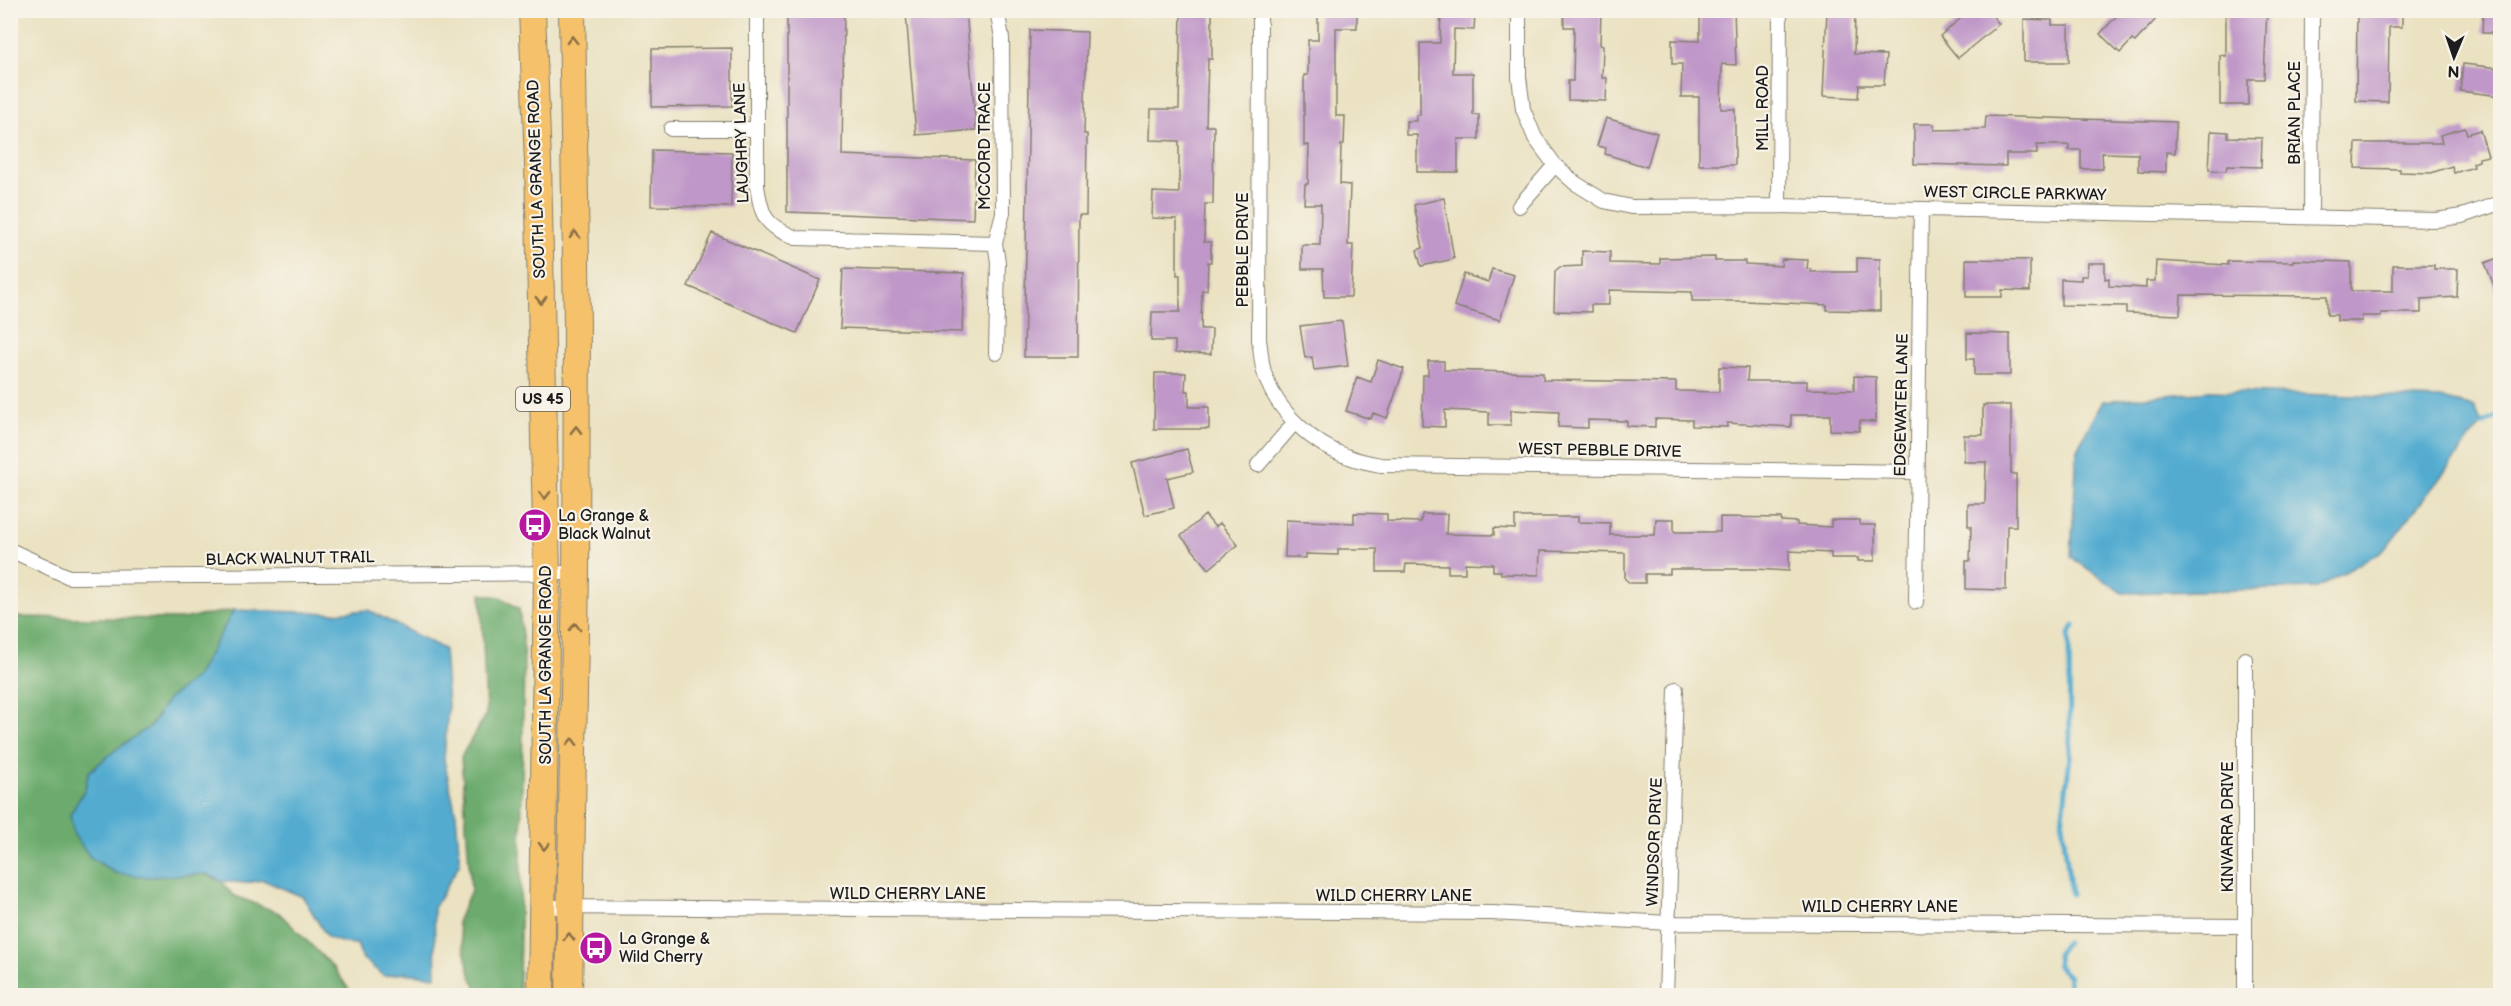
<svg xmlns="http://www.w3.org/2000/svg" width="2511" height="1006" font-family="'Balsamiq Sans',sans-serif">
	<rect width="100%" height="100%" fill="#f7f3e8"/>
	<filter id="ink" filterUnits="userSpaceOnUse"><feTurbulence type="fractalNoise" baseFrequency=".0167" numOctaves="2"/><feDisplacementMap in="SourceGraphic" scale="12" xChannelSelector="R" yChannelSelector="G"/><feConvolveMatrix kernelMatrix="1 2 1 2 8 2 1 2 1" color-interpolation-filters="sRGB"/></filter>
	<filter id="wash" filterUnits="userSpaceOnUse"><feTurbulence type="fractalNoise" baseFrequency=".008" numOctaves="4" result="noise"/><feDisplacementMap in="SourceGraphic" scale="24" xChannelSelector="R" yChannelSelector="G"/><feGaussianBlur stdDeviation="1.35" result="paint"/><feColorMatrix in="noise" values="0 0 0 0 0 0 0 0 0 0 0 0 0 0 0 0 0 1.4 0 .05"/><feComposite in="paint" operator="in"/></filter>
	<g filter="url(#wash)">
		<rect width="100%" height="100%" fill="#ebe2c2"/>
		<path fill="#6cab6d" stroke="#446444" stroke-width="1.5" d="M 481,594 L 500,597 L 519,609 L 524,652 L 519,995 L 480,995 L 470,974 L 457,922 L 471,890 L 461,757 L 486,714 Z
			M 234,610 L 196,677 L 168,699 L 151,726 L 118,748 L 89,772 L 85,789 L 70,815 L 221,881 L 233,895 L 279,913 L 333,967 L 353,995 L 11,996 L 11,617 L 182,619 Z"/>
		<path fill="#52acd0" stroke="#376476" stroke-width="1.5" d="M 2209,391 L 2442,399 L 2474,407 L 2482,424 L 2384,550 L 2317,588 L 2122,593 L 2071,557 L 2077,449 L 2103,401 Z
			M 234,610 L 333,613 L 368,610 L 444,649 L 448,707 L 444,760 L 456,814 L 460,863 L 434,908 L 436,977 L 404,973 L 384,976 L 362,958 L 357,944 L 343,943 L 327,937 L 303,897 L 263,880 L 245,883 L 221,881 L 207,874 L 147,877 L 115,873 L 90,857 L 74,835 L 70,815 L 85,789 L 89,772 L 118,748 L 151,726 L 168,699 L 196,677 Z"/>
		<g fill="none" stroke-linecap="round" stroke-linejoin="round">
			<path stroke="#52acd0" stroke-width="5" d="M 2482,424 L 2500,415
				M 2071,894 L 2062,823 L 2070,757 L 2069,635 L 2074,626
				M 2066,942 L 2057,954 L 2058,966 L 2069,977 L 2068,996"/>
		</g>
		<g id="blocks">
			<path fill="#bf97c8" d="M 787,10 L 844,10 L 842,155 L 975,160 L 973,219 L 787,212 Z
				M 941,10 L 966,10 L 976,130 L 916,135 L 906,13 Z
				M 1181,10 L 1212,10 L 1212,59 L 1208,59 L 1206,126 L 1214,126 L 1213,204 L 1205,204 L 1204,242 L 1211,242 L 1211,262 L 1208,262 L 1207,290 L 1202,290 L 1201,329 L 1212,329 L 1211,354 L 1175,353 L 1175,341 L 1151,341 L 1152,312 L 1180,312 L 1180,275 L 1177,275 L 1177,219 L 1152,218 L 1153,192 L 1179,193 L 1179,141 L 1150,140 L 1151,109 L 1179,109 Z
				M 1318,10 L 1357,10 L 1357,28 L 1336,28 L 1336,116 L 1345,116 L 1344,144 L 1341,145 L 1340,184 L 1350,185 L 1348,245 L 1353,245 L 1351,297 L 1324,297 L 1323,269 L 1302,269 L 1302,245 L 1320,245 L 1321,204 L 1304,204 L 1305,184 L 1308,184 L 1309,145 L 1304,146 L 1304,75 L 1308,75 L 1308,40 L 1318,40 Z
				M 1441,10 L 1469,10 L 1468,13 L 1475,13 L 1474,30 L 1454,29 L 1453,73 L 1473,73 L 1473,115 L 1479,115 L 1479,139 L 1458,139 L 1458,172 L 1417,172 L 1417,135 L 1406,135 L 1406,121 L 1416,121 L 1416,115 L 1420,115 L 1420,43 L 1440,43 Z
				M 1564,10 L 1601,10 L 1600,45 L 1603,46 L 1602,78 L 1607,78 L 1606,101 L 1568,100 L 1568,81 L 1573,81 L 1574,27 L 1564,27 Z
				M 1700,10 L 1734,10 L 1736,65 L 1722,64 L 1721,109 L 1735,109 L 1735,165 L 1699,165 L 1699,97 L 1681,97 L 1682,64 L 1672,64 L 1672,40 L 1700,41 Z
				M 1827,10 L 1855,10 L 1854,54 L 1886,55 L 1884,85 L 1859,85 L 1858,98 L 1823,96 Z
				M 1953,10 L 1988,10 L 1999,24 L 1958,58 L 1940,36 L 1960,19 Z
				M 2122,10 L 2147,10 L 2156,19 L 2135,42 L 2132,40 L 2120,53 L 2100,34 Z
				M 2226,10 L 2267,10 L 2264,79 L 2248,79 L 2248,105 L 2220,105 L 2220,55 L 2226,56 Z
				M 2357,10 L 2402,10 L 2402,27 L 2389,27 L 2388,102 L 2356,101 Z
				M 2483,10 L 2500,10 L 2500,33 L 2482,33 Z
				M 2024,19 L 2052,20 L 2052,25 L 2069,25 L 2069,62 L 2024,62 Z
				M 1030,30 L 1087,32 L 1084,134 L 1087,134 L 1086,215 L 1079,215 L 1078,357 L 1024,357 Z
				M 732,48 L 732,106 L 652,107 L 652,49 Z
				M 2463,64 L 2500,68 L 2500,96 L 2460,91 Z
				M 1986,116 L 2176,122 L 2175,153 L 2166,152 L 2166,172 L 2138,171 L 2138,154 L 2102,153 L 2103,169 L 2081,169 L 2081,150 L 2069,150 L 2069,145 L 2037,145 L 2037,154 L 2006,154 L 2006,166 L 1914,164 L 1914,124 L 1934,124 L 1934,130 L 1985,129 Z
				M 1606,118 L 1657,133 L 1647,167 L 1605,154 L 1606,148 L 1597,146 Z
				M 2465,128 L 2467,134 L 2480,130 L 2488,156 L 2479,158 L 2479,161 L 2473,163 L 2474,167 L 2454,173 L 2452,166 L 2431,173 L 2400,172 L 2400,169 L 2355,168 L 2356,143 L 2442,143 L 2440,135 Z
				M 2211,131 L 2228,132 L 2228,137 L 2262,138 L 2261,167 L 2227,166 L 2226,171 L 2209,170 Z
				M 652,150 L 732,152 L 731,207 L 651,206 Z
				M 1444,198 L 1454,259 L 1421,266 L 1417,250 L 1423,248 L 1414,205 Z
				M 712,233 L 820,280 L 797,333 L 688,286 Z
				M 1582,251 L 1610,252 L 1610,263 L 1660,264 L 1660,258 L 1715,257 L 1715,261 L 1745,261 L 1745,264 L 1781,266 L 1782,259 L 1808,260 L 1807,269 L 1811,269 L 1811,272 L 1857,272 L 1857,258 L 1880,259 L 1880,311 L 1827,310 L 1827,305 L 1745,301 L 1692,301 L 1692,292 L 1609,290 L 1609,305 L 1591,305 L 1591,312 L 1554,311 L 1555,271 L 1560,267 L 1582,266 Z
				M 2500,257 L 2500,301 L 2485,263 Z
				M 1966,259 L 2030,260 L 2030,291 L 2002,290 L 2002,297 L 1966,297 Z
				M 2293,260 L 2351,262 L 2351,291 L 2393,291 L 2393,265 L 2434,265 L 2434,269 L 2458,269 L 2457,297 L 2421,299 L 2421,313 L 2381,313 L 2381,316 L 2361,316 L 2362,321 L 2337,321 L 2337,315 L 2327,315 L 2327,296 L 2181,295 L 2180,315 L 2126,313 L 2126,306 L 2061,305 L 2061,279 L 2081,280 L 2081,276 L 2087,276 L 2088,263 L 2105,263 L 2105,279 L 2109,278 L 2109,286 L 2146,288 L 2146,281 L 2155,281 L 2156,261 L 2228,265 L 2228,261 L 2293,262 Z
				M 843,269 L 964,273 L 962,332 L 840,328 Z
				M 1492,269 L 1514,275 L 1500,320 L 1454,306 L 1464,274 L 1488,282 Z
				M 1342,321 L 1348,366 L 1314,370 L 1312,357 L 1305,358 L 1300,326 Z
				M 1967,333 L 2010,334 L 2010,375 L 1974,375 L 1974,359 L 1967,359 Z
				M 1378,360 L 1404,369 L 1387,418 L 1373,413 L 1371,419 L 1346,411 L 1357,377 L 1371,382 Z
				M 1428,361 L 1444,361 L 1444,370 L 1543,373 L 1543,380 L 1676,382 L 1676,391 L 1719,392 L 1719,367 L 1748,368 L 1747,381 L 1807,381 L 1807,389 L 1854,390 L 1854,376 L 1876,377 L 1876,422 L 1860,421 L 1859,431 L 1830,430 L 1830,415 L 1791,415 L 1791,427 L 1727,423 L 1727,427 L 1692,426 L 1692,420 L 1655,419 L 1655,427 L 1627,426 L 1627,421 L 1588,420 L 1588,428 L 1558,427 L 1559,412 L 1511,410 L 1511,425 L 1489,425 L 1489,412 L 1445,410 L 1445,427 L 1422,426 L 1423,375 L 1428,375 Z
				M 1155,373 L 1186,373 L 1185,391 L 1189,391 L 1189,407 L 1209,407 L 1209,429 L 1154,429 Z
				M 1983,405 L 2011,405 L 2011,474 L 2016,474 L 2016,526 L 2007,526 L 2006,590 L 1966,589 L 1966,561 L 1970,561 L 1971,526 L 1968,526 L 1968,504 L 1985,504 L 1986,462 L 1964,462 L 1964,435 L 1983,435 Z
				M 1187,449 L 1193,472 L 1167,478 L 1174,508 L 1145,515 L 1132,463 Z
				M 1354,513 L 1387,514 L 1387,521 L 1421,522 L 1422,514 L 1447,514 L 1446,534 L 1494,535 L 1494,528 L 1515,529 L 1515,517 L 1578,517 L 1578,522 L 1610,523 L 1610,535 L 1655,535 L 1656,519 L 1674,519 L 1674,532 L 1720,532 L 1720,517 L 1781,518 L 1781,521 L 1797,522 L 1797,525 L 1831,527 L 1831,520 L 1860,520 L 1860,525 L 1875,525 L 1875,561 L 1858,561 L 1858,558 L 1831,558 L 1831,553 L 1789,551 L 1789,571 L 1756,569 L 1670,569 L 1670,574 L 1645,574 L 1645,583 L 1630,583 L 1625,579 L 1625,553 L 1540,551 L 1539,575 L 1501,574 L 1501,571 L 1493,571 L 1493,564 L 1465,563 L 1465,573 L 1448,573 L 1448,565 L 1406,564 L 1405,572 L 1377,572 L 1377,549 L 1338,549 L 1338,555 L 1306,554 L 1306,558 L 1285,557 L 1286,520 L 1354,523 Z
				M 1205,515 L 1215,527 L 1220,523 L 1238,545 L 1209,569 L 1181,536 Z"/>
		</g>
	</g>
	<g filter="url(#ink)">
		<use href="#blocks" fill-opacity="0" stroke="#847f6f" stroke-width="1.5"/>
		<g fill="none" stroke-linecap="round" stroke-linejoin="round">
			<defs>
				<path id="street" d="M 757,10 L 757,186 C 762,218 765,225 796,238 L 995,243
					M 1260,10 L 1259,340 C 1261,350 1261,362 1264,372 C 1275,410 1313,445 1349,457 C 1359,461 1370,463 1381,465 L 1917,472
					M 1519,10 L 1519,77 L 1523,109 L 1535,138 L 1555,165 L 1575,183 L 1604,201 L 1631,207 L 1779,206 L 2436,220 L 2462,216 L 2500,203
					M 671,129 L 756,129
					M 1519,206 L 1555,165
					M 1779,206 L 1780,10
					M 2311,217 L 2312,10
					M 996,353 L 998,262 L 995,243 L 1003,213 L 1002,38 L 997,10
					M 1258,465 L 1295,422
					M 10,550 L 69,577 L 576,573
					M 1916,602 L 1921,209
					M 2245,659 L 2245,996
					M 543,907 L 1492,913 L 1669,923 L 2245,926
					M 1666,996 L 1676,689"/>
				<path id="highway" d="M 532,10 L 538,163 L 547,573 L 541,996
					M 569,996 L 576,573 L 577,325 L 572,10"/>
			</defs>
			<use href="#street" stroke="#847f6f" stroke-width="16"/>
			<use href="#highway" stroke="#847f6f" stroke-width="28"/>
			<use href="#street" stroke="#fff" stroke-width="14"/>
			<use href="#highway" stroke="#f5c16b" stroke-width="26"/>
		</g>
		<defs><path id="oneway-chevron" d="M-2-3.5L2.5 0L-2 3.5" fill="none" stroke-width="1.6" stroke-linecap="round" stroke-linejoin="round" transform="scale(1.5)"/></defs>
		<g stroke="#886e44">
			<use href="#oneway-chevron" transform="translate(572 40) rotate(-91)"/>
			<use href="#oneway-chevron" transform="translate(575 235) rotate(-91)"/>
			<use href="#oneway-chevron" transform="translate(541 300) rotate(89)"/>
			<use href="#oneway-chevron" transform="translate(576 430) rotate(-90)"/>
			<use href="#oneway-chevron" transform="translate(545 495) rotate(89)"/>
			<use href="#oneway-chevron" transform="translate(575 627) rotate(-89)"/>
			<use href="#oneway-chevron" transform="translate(572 742) rotate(-89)"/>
			<use href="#oneway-chevron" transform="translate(544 846) rotate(91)"/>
			<use href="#oneway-chevron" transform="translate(569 937) rotate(-90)"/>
		</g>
	</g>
	<defs>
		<symbol id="bus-disc" viewBox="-11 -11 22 22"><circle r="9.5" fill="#b5179e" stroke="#f7f3e8"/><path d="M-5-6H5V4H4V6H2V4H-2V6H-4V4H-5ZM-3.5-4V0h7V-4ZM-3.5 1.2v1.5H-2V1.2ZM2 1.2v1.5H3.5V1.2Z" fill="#fff"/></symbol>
	</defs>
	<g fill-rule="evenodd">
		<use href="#bus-disc" x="516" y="506" width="38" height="38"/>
		<use href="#bus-disc" x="577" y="929" width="38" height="38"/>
	</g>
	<g text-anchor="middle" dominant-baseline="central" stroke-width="4.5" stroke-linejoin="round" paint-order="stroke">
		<rect fill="#f7f3e8" stroke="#5e5c59" stroke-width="1.5" x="516" y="387" width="54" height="24" rx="4.5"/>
		<g font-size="15" font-weight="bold" fill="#1c1c1c">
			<text x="543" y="399">US 45</text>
		</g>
		<g font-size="16" fill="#1c1c1c" stroke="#f7f3e8">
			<text transform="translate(1763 108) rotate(-90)">MILL ROAD</text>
			<text transform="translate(2295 113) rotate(-90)">BRIAN PLACE</text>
			<text transform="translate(742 143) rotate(-92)">LAUGHRY LANE</text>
			<text transform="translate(985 146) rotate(-90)">MCCORD TRACE</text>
			<text transform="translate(537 179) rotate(-92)">SOUTH LA GRANGE ROAD</text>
			<text transform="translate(2015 194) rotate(1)">WEST CIRCLE PARKWAY</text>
			<text transform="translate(1243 250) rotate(-90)">PEBBLE DRIVE</text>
			<text transform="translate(1902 405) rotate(-89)">EDGEWATER LANE</text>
			<text transform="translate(1600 451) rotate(1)">WEST PEBBLE DRIVE</text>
			<text transform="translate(290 559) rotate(-1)">BLACK WALNUT TRAIL</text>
			<text transform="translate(546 665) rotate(-90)">SOUTH LA GRANGE ROAD</text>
			<text transform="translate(2228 827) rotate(-90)">KINVARRA DRIVE</text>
			<text transform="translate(1655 842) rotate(-88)">WINDSOR DRIVE</text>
			<text x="908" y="894">WILD CHERRY LANE</text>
			<text x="1394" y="896">WILD CHERRY LANE</text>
			<text x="1880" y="907">WILD CHERRY LANE</text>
		</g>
		<g font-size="16" fill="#1c1c1c" stroke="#f7f3e8" text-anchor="start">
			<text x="558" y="516">La Grange &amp;<tspan x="558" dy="18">Black Walnut</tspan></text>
			<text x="619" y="939">La Grange &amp;<tspan x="619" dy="18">Wild Cherry</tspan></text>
		</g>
	</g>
	<rect width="2511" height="1006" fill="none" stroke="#f7f3e8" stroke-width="36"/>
	<g transform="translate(2454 57) rotate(182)" stroke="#f7f3e8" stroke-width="4.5" paint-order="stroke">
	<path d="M0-4.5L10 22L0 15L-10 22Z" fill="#1c1c1c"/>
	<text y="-9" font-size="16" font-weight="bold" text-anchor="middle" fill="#1c1c1c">N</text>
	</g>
</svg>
